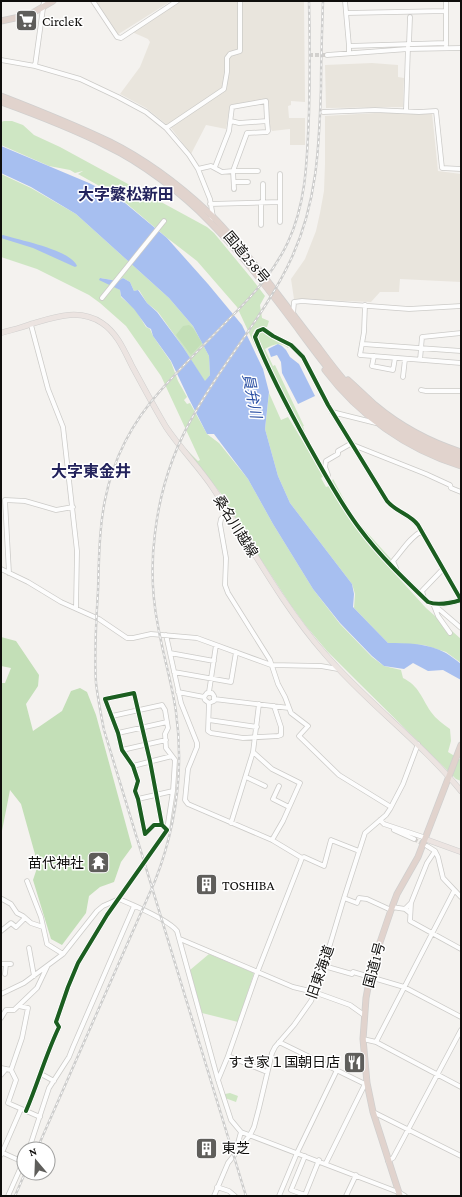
<svg xmlns="http://www.w3.org/2000/svg" width="462" height="1197" font-family="'Crimson Pro','Noto Sans JP',serif">
	<rect width="100%" height="100%" fill="#f4f2ef"/>
	<path fill="#e9e5dd" d="M 95,1 L 171,1 L 117,35 Z
		M 180,1 L 304,1 L 305,102 L 291,101 L 291,105 L 288,106 L 289,118 L 305,118 L 305,145 L 290,145 L 290,129 L 272,131 L 269,125 L 267,99 L 230,105 L 226,129 L 206,125 L 191,154 L 171,128 L 146,108 L 120,94 L 140,67 L 150,42 L 148,39 L 132,32 Z
		M 372,63 L 398,65 L 398,77 L 404,78 L 403,107 L 326,108 L 325,65 Z
		M 375,113 L 432,113 L 438,171 L 461,174 L 461,282 L 400,279 L 399,292 L 380,292 L 371,302 L 294,299 L 291,279 L 305,259 L 316,231 L 320,213 L 324,191 L 325,164 L 325,116 Z"/>
	<path fill="#cee6c3" d="M 4,121 L 12,121 L 23,125 L 34,135 L 60,147 L 207,227 L 214,233 L 252,279 L 265,296 L 260,305 L 262,318 L 269,321 L 267,327 L 255,329 L 252,335 L 257,346 L 256,348 L 237,307 L 197,261 L 166,237 L 119,197 L 78,174 L 83,171 L 75,173 L 70,170 L 49,166 L 1,145 L 1,122 Z
		M 1,174 L 31,188 L 76,214 L 169,298 L 193,326 L 209,356 L 210,375 L 205,382 L 183,347 L 158,312 L 147,303 L 139,290 L 134,291 L 130,282 L 123,278 L 118,281 L 100,278 L 120,290 L 121,297 L 135,309 L 146,327 L 150,329 L 153,336 L 171,362 L 178,381 L 187,397 L 184,400 L 187,404 L 190,403 L 207,434 L 219,443 L 248,479 L 273,524 L 313,589 L 340,624 L 372,657 L 384,666 L 401,670 L 403,678 C 419,686 421,697 431,712 C 436,719 443,724 450,729 L 451,741 L 448,752 L 461,760 L 461,781 L 456,779 L 358,682 L 327,651 L 306,626 L 290,604 L 233,517 L 222,495 L 183,446 L 198,461 L 200,460 L 161,376 L 126,326 L 100,303 L 89,295 L 37,269 L 1,257 Z
		M 263,331 L 290,346 L 288,348 C 280,342 274,344 265,349 L 273,366 L 275,365 L 304,426 L 303,426 L 307,440 L 287,404 L 257,338 L 258,333 Z
		M 269,393 L 281,420 L 288,417 L 324,476 L 321,478 L 326,487 L 329,486 L 333,479 L 354,518 L 391,559 L 386,564 L 426,608 L 461,639 L 461,663 L 446,652 L 424,645 L 388,643 L 354,608 L 355,594 L 352,584 L 290,503 L 278,476 L 265,429 Z
		M 209,954 L 254,973 L 238,1022 L 202,1013 L 190,970 Z
		M 230,1093 L 238,1096 L 236,1102 L 225,1098 L 225,1094 Z"/>
	<path fill="#c3dfb7" d="M 189,325 L 193,328 L 202,343 L 191,355 L 176,335 L 183,326 Z
		M 1,637 L 16,641 L 39,675 L 38,686 L 26,704 L 33,731 L 62,711 L 71,691 L 80,688 L 87,692 L 96,715 L 132,847 L 121,862 L 114,882 L 100,887 L 89,896 L 86,913 L 62,945 L 51,939 L 33,880 L 38,865 L 21,804 L 10,790 L 1,836 L 1,683 L 5,683 L 11,668 L 1,666 Z"/>
	<path fill="#a7bff0" d="M 1,146 L 89,183 L 119,198 L 167,238 L 208,284 L 242,325 L 263,369 L 269,392 L 265,429 L 278,476 L 290,503 L 352,584 L 354,594 L 353,607 L 388,643 C 407,643 428,643 446,653 C 451,656 456,660 461,664 L 461,680 L 443,670 L 428,671 L 413,663 L 404,669 L 384,666 L 372,656 L 340,623 L 313,589 L 273,524 L 248,479 L 214,434 L 207,434 L 188,397 L 171,361 L 153,336 L 151,329 L 147,327 L 134,309 L 121,296 L 120,290 L 99,280 L 100,278 L 118,281 L 123,278 L 130,282 L 134,291 L 138,290 L 147,303 L 157,312 L 183,347 L 205,381 L 210,375 L 209,356 L 193,326 L 169,298 L 76,214 L 31,187 L 1,173 Z
		M 3,235 C 19,240 71,250 77,266 L 75,267 L 33,248 L 1,238 L 1,236 Z
		M 278,344 L 282,346 L 286,350 L 290,357 L 299,364 L 315,396 L 298,404 L 282,373 L 281,362 L 277,355 L 271,357 L 268,349 Z"/>
	<g fill="none" stroke-linecap="round" stroke-linejoin="round">
		<path stroke="#d2d0cd" stroke-width="4" stroke-dasharray="4 2" stroke-linecap="butt" d="M 309,55 L 327,55
			M 414,839 L 425,845"/>
		<defs>
			<path id="minor" d="M 93,1 L 117,37 L 121,38 L 177,1
				M 345,1 L 349,46
				M 346,13 L 446,11
				M 409,44 L 410,17
				M 446,45 L 446,1
				M 349,53 L 349,46 L 446,43
				M 327,55 L 408,49 L 461,48
				M 1,60 L 35,66 L 80,79 L 118,97 L 146,112 L 166,128 L 189,155 L 198,169 L 210,199 L 213,217 L 209,221
				M 35,66 L 44,1
				M 406,110 L 408,47
				M 323,112 L 375,110 L 419,112 L 436,111 L 442,168 L 461,169
				M 166,128 L 224,89 L 227,72 L 227,58 L 230,54 L 240,51 L 240,1
				M 215,167 L 229,131 L 232,107 L 266,101 L 267,121
				M 198,169 L 211,166 L 222,172 L 233,171 L 247,133 L 267,132 L 268,131 L 267,121 L 239,123 L 231,121
				M 280,174 L 280,222
				M 234,182 L 248,182
				M 263,184 L 263,202
				M 234,189 L 233,171 L 258,171
				M 261,202 L 261,225
				M 210,204 L 280,202
				M 102,298 L 164,221
				M 365,305 L 364,332 L 360,355 L 461,363
				M 293,314 L 294,302 L 302,301 L 409,309 L 461,306
				M 31,325 L 48,389 L 63,427 L 77,551 L 76,608
				M 363,344 L 461,351
				M 374,356 L 372,366 L 393,370 L 395,358
				M 420,360 L 422,337 L 461,333
				M 403,377 L 405,359
				M 421,390 L 426,391 L 461,391
				M 332,412 L 376,423
				M 353,445 L 426,474 L 450,485 L 451,488 L 461,492
				M 328,475 L 325,467 L 326,461 L 338,454 L 338,451 L 352,443
				M 227,512 L 221,519 L 220,524 L 226,558 L 225,585 L 228,593 L 270,660 L 278,684 L 285,697 L 291,713 L 308,726 L 299,736 L 339,775 L 391,807
				M 1,569 L 28,582 L 61,602 L 99,619 L 127,638 L 133,638 L 151,634 L 197,638 L 271,665 L 321,666 L 338,669
				M 395,570 L 396,568 L 393,561 C 402,551 410,537 422,531
				M 9,573 L 5,500 L 25,501 L 56,510 L 73,507
				M 424,598 L 422,591 L 443,569
				M 461,600 C 451,603 438,606 428,602 C 404,579 380,556 360,529 C 340,503 325,474 309,446 C 289,410 270,375 255,337 L 258,331 L 263,329 L 273,336 L 291,345 L 303,357 L 328,405 L 387,501 C 396,512 410,514 418,525 L 461,600
				M 433,604 L 461,628
				M 434,606 L 438,616 L 450,633
				M 166,635 L 181,703 L 197,743 L 197,747 L 188,769 L 185,800 L 188,804 L 272,840 L 302,858 L 257,973 L 228,1056 L 267,1072
				M 170,653 L 214,661
				M 174,672 L 231,682 L 236,652
				M 178,692 L 204,697 L 205,700 L 209,703
				M 209,692 L 216,645
				M 204,697 L 207,693 L 212,693 L 214,696 L 214,701 L 209,703
				M 214,699 L 289,708
				M 209,703 L 208,731 L 211,733 L 243,738 L 278,736 L 281,735 L 281,727 L 274,706
				M 259,704 L 253,752 L 272,769 L 300,783 L 283,821 L 272,840
				M 112,716 L 162,705 L 165,710 L 168,728 L 165,734 L 166,748 L 175,760 L 173,791 L 167,830
				M 209,720 L 257,727
				M 118,733 L 167,722
				M 122,750 L 166,740
				M 133,766 L 172,756
				M 246,777 L 265,786
				M 279,786 L 273,799 L 289,807
				M 138,799 L 173,791
				M 380,820 L 384,824 L 426,838
				M 231,823 L 253,752
				M 394,830 L 414,839
				M 427,846 L 435,851 L 438,857 L 443,878 L 461,897
				M 302,858 L 304,857 L 324,866 L 331,840 L 359,851
				M 27,881 L 41,917 L 47,944 L 63,954
				M 344,898 L 357,903 L 359,898 L 367,899 L 391,910
				M 2,899 L 11,904 L 17,913 L 23,916 L 31,923 L 43,927
				M 411,903 L 410,921 L 461,949
				M 392,907 L 405,909
				M 410,913 L 405,909 L 411,903 L 427,863 L 435,851
				M 1,931 L 11,923 L 16,927 L 25,918
				M 180,939 L 293,987 L 314,992 L 350,1005 L 364,1015
				M 29,948 L 34,976
				M 1,964 L 11,964
				M 324,966 L 352,974 L 353,972 L 404,987 L 461,1017
				M 5,974 L 6,964
				M 1,994 L 24,983 L 63,954 L 97,911 L 103,906 L 119,899 C 133,905 168,919 177,931 L 218,1080 L 231,1120 L 241,1132 L 398,1192 L 405,1196
				M 1,1018 L 6,1010 L 14,1010 L 37,988 L 47,967
				M 363,1039 L 376,1042 L 461,1087
				M 279,1042 L 365,1084
				M 376,1042 L 454,891
				M 1,1068 L 11,1070 L 16,1080 L 8,1103 L 40,1117
				M 11,1070 L 22,1038 L 28,1008 L 19,1006
				M 41,1074 L 54,1081
				M 1,1075 L 6,1069
				M 218,1080 L 228,1056
				M 26,1111 C 38,1083 46,1054 59,1027 L 56,1022 L 68,987 L 78,963 L 107,915 L 167,830 L 162,825 L 150,761 L 134,693 L 105,699 L 118,733 L 122,750 L 133,766 L 138,781 L 135,791 L 138,799 L 145,834 L 154,825 L 162,825
				M 373,1112 L 461,1156
				M 29,1149 L 49,1088 L 69,1057 L 73,1047 L 134,906
				M 240,1149 L 238,1143 L 241,1132
				M 1,1152 L 23,1162
				M 1,1155 L 21,1109
				M 305,1156 L 291,1190 L 305,1195 L 319,1160
				M 388,1161 L 393,1158 L 461,1030
				M 326,1163 L 365,1084 L 366,1083
				M 217,1187 L 229,1191 L 235,1196
				M 8,1196 L 24,1160
				M 214,1196 L 228,1163 L 250,1135 L 254,1127 L 259,1108 L 272,1053 L 275,1047 L 294,1025 L 311,1001 L 319,981 L 344,898 L 365,833 L 386,815 L 390,809 L 403,784 L 418,744
				M 279,1196 L 297,1153 L 337,1070
				M 346,1196 L 356,1175"/>
			<path id="major" d="M 1,333 C 11,330 21,328 31,324 C 55,317 79,308 102,323 C 117,333 124,350 132,366 C 143,386 154,407 166,427 C 180,448 199,467 213,488 C 250,544 281,604 325,654 C 367,703 420,741 461,791
				M 425,839 L 461,852"/>
			<path id="highway" d="M 1,21 L 29,15 L 53,1
				M 1,96 C 37,110 75,125 110,142 C 146,160 179,185 208,212 C 218,221 226,231 235,241 C 265,275 291,313 319,348 C 330,363 341,378 354,391 C 384,421 421,442 461,456
				M 1,102 C 37,115 73,129 107,146 C 141,162 183,194 209,221 C 241,253 269,290 296,326 C 321,360 346,395 380,420 C 405,439 432,451 461,461
				M 325,370 C 359,415 406,449 461,466
				M 348,380 C 357,388 366,397 375,405 C 400,426 430,442 461,452
				M 400,1196 L 373,1112 L 367,1083 L 363,1039 L 366,998 L 372,966 L 391,910 L 397,894 L 418,857 L 461,745"/>
		</defs>
		<use href="#minor" stroke="#cccbc8" stroke-width="5.5"/>
		<use href="#major" stroke="#d0cfce" stroke-width="6"/>
		<use href="#highway" stroke="#d0cfce" stroke-width="7"/>
		<use href="#minor" stroke="#fdfdfd" stroke-width="4"/>
		<use href="#major" stroke="#ece4e1" stroke-width="5"/>
		<use href="#highway" stroke="#e1d3cd" stroke-width="5.5"/>
		<defs>
			<path id="rail" d="M 37,1149 L 155,881 C 176,827 184,770 176,712 C 172,683 163,655 158,626 C 152,596 151,564 155,533 C 160,490 174,448 196,411 C 226,358 267,312 292,257 C 317,202 319,148 321,89 C 321,60 322,30 323,1
				M 15,1196 L 25,1173
				M 246,1196 L 104,730 C 101,715 98,699 96,683 C 94,653 96,622 98,591 C 99,561 99,529 105,500 C 113,459 133,421 161,390 C 183,365 207,342 230,318 C 253,295 274,272 288,242 C 307,201 307,157 309,113 C 310,75 310,39 309,1"/>
		</defs>
		<use href="#rail" stroke="#cdcdcc" stroke-width="2.5"/>
		<use href="#rail" stroke="#fff" stroke-width="1" stroke-dasharray="3" stroke-linecap="butt"/>
		<defs>
			<path id="cycleway" d="M 461,600 C 451,603 438,606 428,602 C 404,579 380,556 360,529 C 340,503 325,474 309,446 C 289,410 270,375 255,337 L 258,331 L 263,329 L 273,336 L 291,345 L 303,357 L 328,405 L 387,501 C 396,512 410,514 418,525 L 461,600
				M 26,1111 C 38,1083 46,1054 59,1027 L 56,1022 L 68,987 L 78,963 L 107,915 L 167,830 L 162,825 L 150,761 L 134,693 L 105,699 L 118,733 L 122,750 L 133,766 L 138,781 L 135,791 L 138,799 L 145,834 L 154,825 L 162,825"/>
		</defs>
		<use href="#cycleway" stroke="#fff" stroke-width="6"/>
		<use href="#cycleway" stroke="#1b5e20" stroke-width="4"/>
	</g>
	<defs>
		<symbol id="supermarket-square" viewBox="-11 -11 22 22"><rect x="-9" y="-9" width="18" height="18" rx="4" fill="#5f5e5b" stroke="#fff"/><path d="M-6-5.5h2.5l.6 2H6L4.5 2H-2.5L-4.4-4H-6ZM-1.5 3.2a1.3 1.3 0 1 0 .1 0ZM3 3.2a1.3 1.3 0 1 0 .1 0Z" fill="#fff"/></symbol>
		<symbol id="temple-square" viewBox="-11 -11 22 22"><rect x="-9" y="-9" width="18" height="18" rx="4" fill="#5f5e5b" stroke="#fff"/><path d="M0-6L5-2H3V0L6.5 2.5H4V6H1.5V3h-3V6H-4V2.5H-6.5L-3 0V-2H-5Z" fill="#fff"/></symbol>
		<symbol id="building-square" viewBox="-11 -11 22 22"><rect x="-9" y="-9" width="18" height="18" rx="4" fill="#5f5e5b" stroke="#fff"/><path d="M-4-6H4V6H1V3H-1V6H-4ZM-2.5-4.3h1.7v1.8h-1.7ZM.8-4.3h1.7v1.8H.8ZM-2.5-1h1.7V.8h-1.7ZM.8-1h1.7V.8H.8Z" fill="#fff"/></symbol>
		<symbol id="restaurant-square" viewBox="-11 -11 22 22"><rect x="-9" y="-9" width="18" height="18" rx="4" fill="#5f5e5b" stroke="#fff"/><path d="M-5-6h1v4h1v-4h1v4h1v-4h1v5L-1.5 .5V6h-2V.5L-5-1ZM5-6V6H3V1.5H1.5Q1.5-4 5-6Z" fill="#fff"/></symbol>
	</defs>
	<g fill-rule="evenodd">
		<use href="#supermarket-square" x="14" y="8" width="25" height="25"/>
		<use href="#temple-square" x="86" y="850" width="25" height="25"/>
		<use href="#building-square" x="194" y="872" width="25" height="25"/>
		<use href="#restaurant-square" x="342" y="1050" width="25" height="25"/>
		<use href="#building-square" x="194" y="1136" width="25" height="25"/>
	</g>
	<g text-anchor="middle" dominant-baseline="central" stroke-width="3" stroke-linejoin="round" paint-order="stroke">
		<g font-size="14" fill="#0f0e0c" stroke="#fff" text-anchor="start">
			<text x="42" y="21">CircleK</text>
			<text x="84" y="863" text-anchor="end">苗代神社</text>
			<text x="222" y="885">TOSHIBA</text>
			<text x="340" y="1062" text-anchor="end">すき家１国朝日店</text>
			<text x="222" y="1148">東芝</text>
		</g>
		<g font-size="14" fill="#0f0e0c" stroke="#fff">
			<text transform="translate(247 257) rotate(50)">国道258号</text>
			<text transform="translate(236 526) rotate(58)">桑名川越線</text>
			<text transform="translate(374 965) rotate(-75)">国道1号</text>
			<text transform="translate(320 972) rotate(-71)">旧東海道</text>
		</g>
		<g font-size="15" font-style="italic" fill="#2b50a4" stroke="#fff">
			<text transform="translate(252 396) rotate(79)">員弁川</text>
		</g>
		<g font-size="16" font-weight="bold" fill="#23235c" stroke="#fff">
			<text x="126" y="194">大字繁松新田</text>
			<text x="91" y="471">大字東金井</text>
		</g>
	</g>
	<rect width="462" height="1197" fill="none" stroke="#0f0e0c" stroke-width="4"/>
	<g transform="translate(36 1161) rotate(341)"><circle r="19" fill="#ffffff" stroke="#9f9f9e"/>
	<path d="M0-3L7 15L0 10L-7 15Z" fill="#5f5e5b"/>
	<text y="-6" font-size="11" font-weight="bold" text-anchor="middle" fill="#0f0e0c">N</text>
	</g>
</svg>
